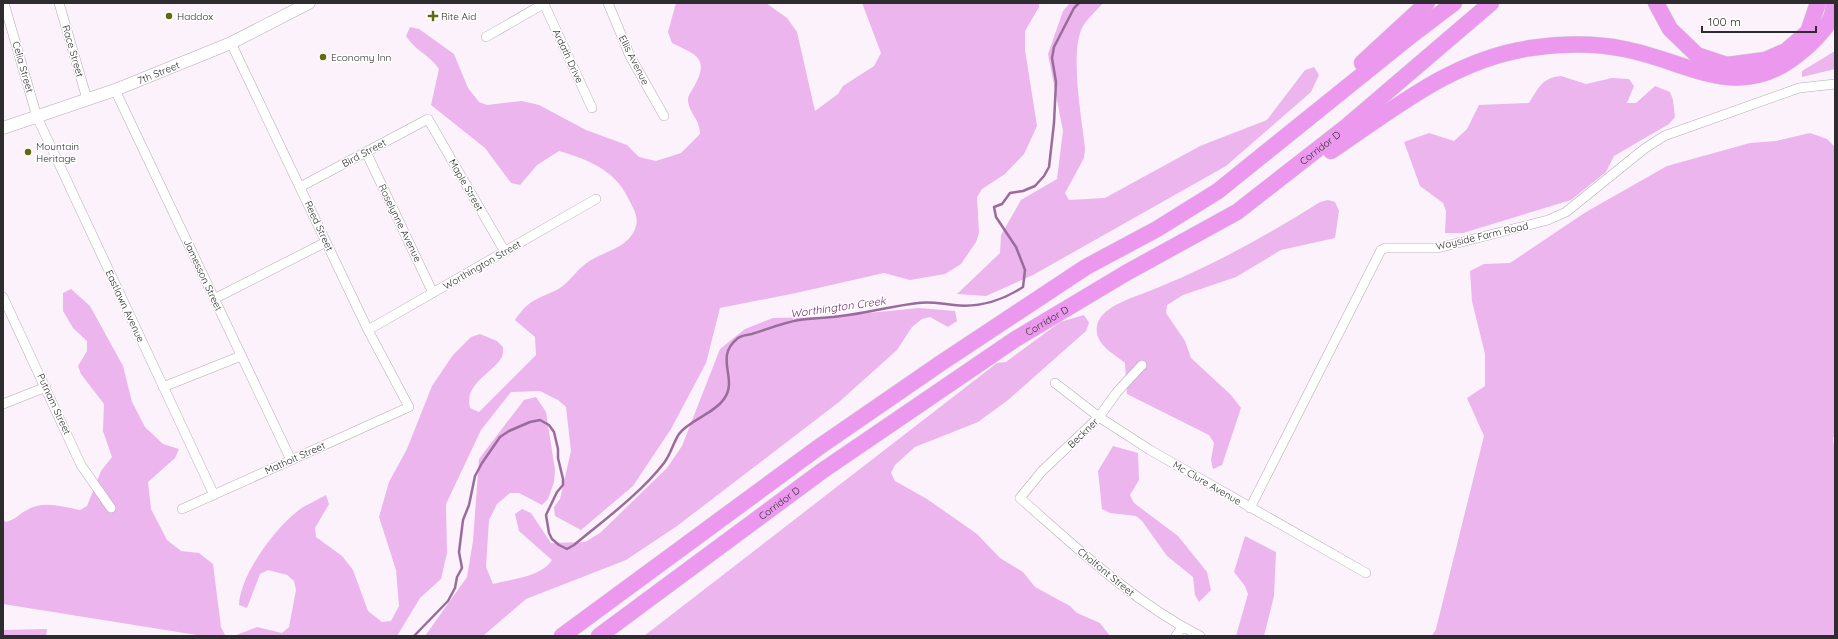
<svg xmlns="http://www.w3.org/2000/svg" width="1838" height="639" font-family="Quicksand,sans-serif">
	<rect width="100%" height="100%" fill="#fbf2fb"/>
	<path fill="#ecb5ed" d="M 676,3 L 766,3 L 787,18 L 797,32 L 815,111 L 838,94 L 843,86 L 874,66 L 881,53 L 862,3 L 1039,3 L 1039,7 L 1025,31 L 1025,50 L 1037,126 L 1024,154 L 1005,174 L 982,189 L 977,197 L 979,233 L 976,242 L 961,264 L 945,274 L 910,280 L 884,273 L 796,293 L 720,308 L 706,363 L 671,429 L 633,486 L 581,530 L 555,516 L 554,507 L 560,499 L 571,451 L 566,407 L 558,400 L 540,391 L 511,392 L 481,430 L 446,504 L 447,553 L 441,579 L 420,598 L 397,636 L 234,636 L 257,627 L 282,633 L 289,627 L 296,590 L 294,581 L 287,575 L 268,570 L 260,574 L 247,608 L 239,605 C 240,575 275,528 299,510 C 307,504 318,500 326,495 L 329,504 L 315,528 L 316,537 L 342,556 L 353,570 L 368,611 L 382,622 L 391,621 L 399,606 L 396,570 L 379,517 L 389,482 L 407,449 L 432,386 L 453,355 L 471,337 L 480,334 L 497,341 L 503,347 C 503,350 503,354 502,357 C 492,374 464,383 470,408 L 479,412 L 536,355 L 535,337 L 515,320 C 520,312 528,303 537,299 C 546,294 555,292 564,285 C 572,278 579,268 588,262 C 604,251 630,248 636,226 C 639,216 632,206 628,198 C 615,170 587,159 559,151 L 537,165 L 520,185 L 511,183 L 485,148 L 431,105 L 439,69 C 430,55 414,50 406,36 L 410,27 L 419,29 L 454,54 L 468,88 L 479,102 L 487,105 L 522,101 L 539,105 L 586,130 L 627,145 L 639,157 L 656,161 L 681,153 L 700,134 C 700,118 688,113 688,99 C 688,95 693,89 695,85 C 710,57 694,54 672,43 L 668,32 Z
		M 1070,3 L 1103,3 C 1097,10 1088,18 1083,26 C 1069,51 1082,119 1085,148 L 1084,158 L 1065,193 L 1069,200 L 1105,198 L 1200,146 L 1267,120 L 1305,70 L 1314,67 L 1319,75 L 1311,92 L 1226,166 L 1033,275 L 986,296 L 957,294 L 1000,253 L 1001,235 L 1021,200 L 1057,179 L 1063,131 L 1048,54 L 1063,11 Z
		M 1835,51 L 1835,69 L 1802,77 L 1802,71 Z
		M 1561,76 L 1586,84 L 1612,78 L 1629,79 L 1634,86 L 1627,103 L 1636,103 L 1655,86 L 1670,92 L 1673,100 L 1675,117 L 1669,124 L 1614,156 L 1606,172 L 1571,200 L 1463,233 L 1445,233 L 1446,211 L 1443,203 L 1420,186 L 1404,142 L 1429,133 L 1454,141 L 1467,129 L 1479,105 L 1529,103 C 1539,88 1541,78 1561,76 Z
		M 1810,133 L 1827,139 L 1835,147 L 1835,436 L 1833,438 L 1835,453 L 1835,636 L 1432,636 L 1436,629 L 1484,436 L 1467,398 L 1485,386 L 1485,354 L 1472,301 L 1470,271 L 1484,264 L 1510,263 L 1586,212 L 1667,166 L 1750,143 L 1776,141 Z
		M 1328,200 L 1335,202 L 1339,211 L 1335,238 L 1281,250 L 1236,277 L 1183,295 L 1167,305 L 1166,313 L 1185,341 L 1191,358 L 1231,395 L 1241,408 L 1222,465 L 1213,469 L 1211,460 L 1214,443 L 1209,435 L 1127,394 L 1125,363 C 1113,353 1094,344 1097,326 C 1100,311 1119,303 1131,298 C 1197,274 1260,240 1320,202 Z
		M 71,289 L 90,306 L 123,366 L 132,402 L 145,427 L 163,444 L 179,449 L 175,458 L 148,482 L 151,509 L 167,540 L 181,551 L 199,553 L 213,564 L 221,627 L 225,635 L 233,636 L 203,636 L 3,604 L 3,520 L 6,522 C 15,520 19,514 27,510 C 43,500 63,507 80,510 L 87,506 L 101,471 L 112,457 L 103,431 L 104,404 L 81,374 L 78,366 L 87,351 L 87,341 L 73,328 L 63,311 L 63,293 Z
		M 919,308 L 955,311 L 957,321 L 948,327 L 930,317 L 922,319 L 912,327 L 897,350 L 839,402 L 677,526 L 626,560 L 526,599 L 483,636 L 425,636 L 467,577 L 473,541 L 479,459 L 524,400 L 536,397 L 546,412 L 555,470 L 554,482 L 548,499 L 542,505 L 519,493 L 510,493 L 497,504 L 489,520 L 486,567 L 493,584 C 512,579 541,577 552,560 L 519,531 L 515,514 L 522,509 L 531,513 L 551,543 L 585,542 L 600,533 L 667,468 L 682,446 L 720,349 L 745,329 L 773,318 L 828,317 Z
		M 1084,315 L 1089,323 L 1086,331 L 1008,400 L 978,422 L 915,447 L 895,465 L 891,473 L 895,481 L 927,499 L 977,534 L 1000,558 L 1023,572 L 1035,587 L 1070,606 L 1077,613 L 1100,623 L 1110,636 L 644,636 L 997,363 L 1006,362 L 1060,322 Z
		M 1113,446 L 1138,453 L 1139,480 L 1130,495 L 1134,503 L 1178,536 L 1207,572 L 1211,590 L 1199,602 L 1195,595 L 1193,577 L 1167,556 L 1142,521 L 1136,516 L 1110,513 L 1102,509 L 1098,471 Z
		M 1245,536 L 1276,552 L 1274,596 L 1264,636 L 1236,636 L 1248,594 L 1245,586 L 1234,572 Z
		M 47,629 L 46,636 L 3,636 L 3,630 Z"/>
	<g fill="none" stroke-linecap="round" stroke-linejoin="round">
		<path stroke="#996c9b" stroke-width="2.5" d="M 414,636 L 448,601 L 455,588 L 457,577 L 462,568 L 459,552 L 463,520 L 469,505 L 475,476 L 482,463 L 500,437 L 509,431 L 530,422 L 540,420 L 549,425 L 554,432 L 558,449 L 558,458 L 563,479 L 563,485 L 557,492 L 546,515 L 549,533 L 552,539 L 559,545 L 567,549 L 574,545 C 603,521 641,493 664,463 C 671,454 673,443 679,434 C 689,420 714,414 724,399 C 739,378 713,358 738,338 C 742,335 748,335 752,334 C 768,329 782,323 799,320 C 813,318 827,318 841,316 C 867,313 892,306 918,303 C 931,301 942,304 954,305 C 979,308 1003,300 1023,287 L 1025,270 L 1016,247 L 996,217 L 994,207 L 1002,204 L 1010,193 L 1023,191 L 1035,186 L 1044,176 L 1049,167 L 1054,123 L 1056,82 L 1052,58 L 1054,47 L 1074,8 L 1079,3"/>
		<defs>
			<path id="street" d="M 4,3 L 37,117 L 214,495
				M 59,3 L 87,99
				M 608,3 L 630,56 L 664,116
				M 544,4 L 592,108
				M 486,37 L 545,3
				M 115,90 L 291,460
				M 366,152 L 433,293
				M 300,187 L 428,119 L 505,252
				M 3,297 L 81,465 L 111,508
				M 214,299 L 326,242
				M 368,330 L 596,199
				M 1142,365 L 1117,392 L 1099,417 L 1042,471 L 1020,498 C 1077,548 1132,601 1200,636
				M 1055,383 L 1099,417 L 1150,450 L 1366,573
				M 163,387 L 241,356
				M 3,404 L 46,387
				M 1250,508 L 1381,250 L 1385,248 L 1438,248 L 1548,220 L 1566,212 L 1644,149 L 1664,136 L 1799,88 L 1835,84
				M 182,509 L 409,407 L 368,330 L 231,43
				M 1176,636 L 1182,627"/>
			<g id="secondary">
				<path id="s1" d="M 3,128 L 115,90 L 231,43 L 309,3"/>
			</g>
			<g id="highway">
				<path d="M 1656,3 L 1670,29 L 1697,55 L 1727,65 L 1765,60 L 1786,51 L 1808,32 L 1818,3"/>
				<path d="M 1362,63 L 1427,3"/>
				<path d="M 1331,151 C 1394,109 1453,59 1531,48 C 1560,44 1595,43 1624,49 C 1689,61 1739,105 1801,52 C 1810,45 1827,28 1831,18 C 1833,13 1833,8 1835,3"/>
				<path d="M 562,636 L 819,447 L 941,363 L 1086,267 L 1157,229 L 1218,191 L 1408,38 L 1454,3"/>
				<path id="s2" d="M 599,636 L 822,471 L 1014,340 L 1126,273 L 1237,212 L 1346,127 L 1491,3"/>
			</g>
		</defs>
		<use href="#street" stroke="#b5adb5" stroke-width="10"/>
		<use href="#secondary" stroke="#b5adb5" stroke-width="13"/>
		<use href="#highway" stroke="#d5d5d5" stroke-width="17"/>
		<use href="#street" stroke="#fff" stroke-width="9"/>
		<use href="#secondary" stroke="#fff" stroke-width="12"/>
		<use href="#highway" stroke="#eb98ee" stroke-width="16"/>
	</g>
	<g fill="#616a0f" stroke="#fff" stroke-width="1.5">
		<circle cx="169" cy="16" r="4"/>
		<path d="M431 10h4v4h4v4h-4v4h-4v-4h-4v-4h4z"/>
		<circle cx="323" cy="57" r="4"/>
		<circle cx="28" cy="152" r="4"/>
	</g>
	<g text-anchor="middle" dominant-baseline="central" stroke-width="3" stroke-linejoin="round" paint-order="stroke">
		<g font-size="10" fill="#2f2c2f" stroke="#fff" text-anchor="start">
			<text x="177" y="16">Haddox</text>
			<text x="441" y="16">Rite Aid</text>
			<text x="331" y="57">Economy Inn</text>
			<text x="36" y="146">Mountain<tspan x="36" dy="12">Heritage</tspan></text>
		</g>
		<g font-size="10" fill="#2f2c2f" stroke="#fff">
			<text transform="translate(73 51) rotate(74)">Race Street</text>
			<text transform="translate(568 56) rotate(65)">Ardath Drive</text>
			<text transform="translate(634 60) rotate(63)">Ellis Avenue</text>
			<text transform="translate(23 67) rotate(74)">Celia Street</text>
			<text stroke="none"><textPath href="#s1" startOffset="165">7th Street</textPath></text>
			<text stroke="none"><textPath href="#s2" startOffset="872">Corridor D</textPath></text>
			<text transform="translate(364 153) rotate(-28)">Bird Street</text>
			<text transform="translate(466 185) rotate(60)">Maple Street</text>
			<text transform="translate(400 223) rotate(64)">Roselynne Avenue</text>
			<text transform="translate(319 226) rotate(65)">Reed Street</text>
			<text transform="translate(1482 236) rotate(-13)">Wayside Farm Road</text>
			<text transform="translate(482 265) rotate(-30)">Worthington Street</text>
			<text transform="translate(203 275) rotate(65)">Jamesson Street</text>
			<text transform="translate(125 306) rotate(65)">Eastlawn Avenue</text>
			<text stroke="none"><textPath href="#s2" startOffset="548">Corridor D</textPath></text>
			<text transform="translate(54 404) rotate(65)">Putnam Street</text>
			<text transform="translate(1083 433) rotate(-44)">Beckner</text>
			<text transform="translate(295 458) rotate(-24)">Mathoit Street</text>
			<text transform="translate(1207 483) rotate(30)">Mc Clure Avenue</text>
			<text stroke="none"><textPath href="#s2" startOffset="224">Corridor D</textPath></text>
			<text transform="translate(1106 572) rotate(39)">Chalfant Street</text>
		</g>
		<g font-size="11" font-style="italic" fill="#732877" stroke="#fff">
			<text transform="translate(838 307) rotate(-8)">Worthington Creek</text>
		</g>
	</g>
	<rect width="1838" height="639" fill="none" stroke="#2f2c2f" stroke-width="8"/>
	<path d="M1702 26v6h114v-6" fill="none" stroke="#2f2c2f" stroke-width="2"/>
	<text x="1708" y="26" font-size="12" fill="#2f2c2f" stroke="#ffffff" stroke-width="3" paint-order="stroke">100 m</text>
</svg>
